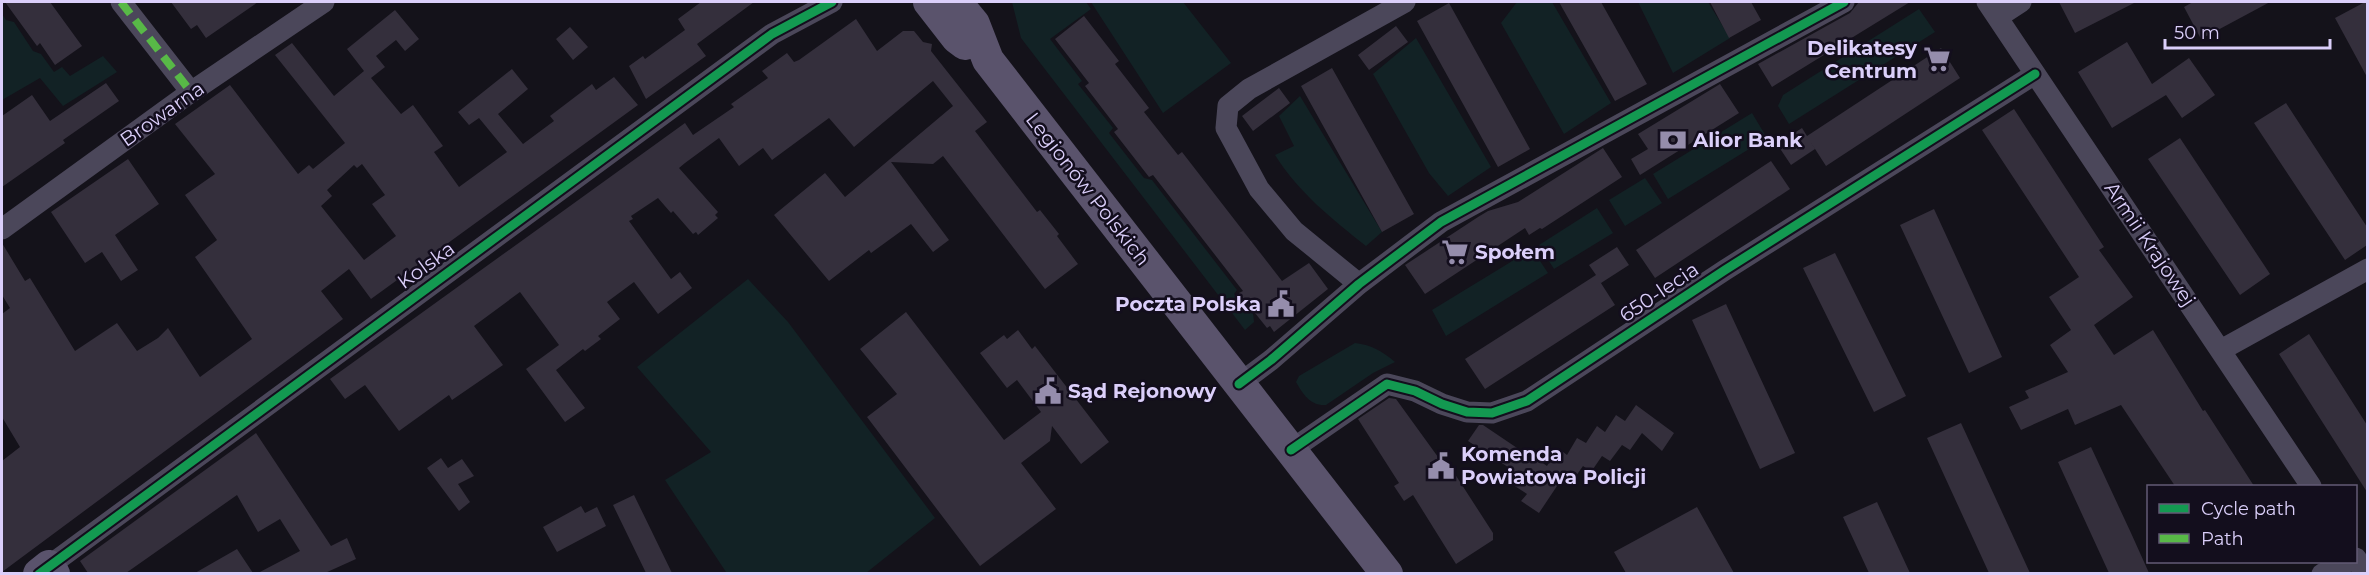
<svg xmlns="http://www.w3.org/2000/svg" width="2369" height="575" font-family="Montserrat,sans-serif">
	<rect width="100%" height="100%" fill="#14121a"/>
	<path fill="#122225" d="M 1012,2 L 1086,2 L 1091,9 L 1050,39 L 1082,81 L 1078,84 L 1113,128 L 1109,133 L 1144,178 L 1152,180 L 1237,290 L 1234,294 C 1246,305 1253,302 1254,322 L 1245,330 L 1021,38 Z
		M 1091,2 L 1183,2 L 1231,63 L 1163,113 Z
		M 1517,2 L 1552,2 L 1611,103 L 1564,134 L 1501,23 Z
		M 1638,2 L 1708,2 L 1730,38 L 1673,73 Z
		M 1919,9 L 1935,32 L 1789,124 L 1778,106 L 1783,95 Z
		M 2,14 L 6,20 L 14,22 L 33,51 L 41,54 L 54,72 L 62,67 L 70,76 L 103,56 L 117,72 L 63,106 L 40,78 L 2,100 Z
		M 1416,38 L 1491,167 L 1448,196 L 1429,173 L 1373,74 Z
		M 1300,96 L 1382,232 L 1366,246 C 1332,219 1299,193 1275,155 L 1294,146 L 1279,116 Z
		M 1752,113 L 1767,138 L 1668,199 L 1653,174 Z
		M 1645,178 L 1662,203 L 1625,226 L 1609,200 Z
		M 1597,208 L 1613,233 L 1554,269 L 1539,245 Z
		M 1532,249 L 1548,273 L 1446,336 L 1432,310 Z
		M 748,279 L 788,322 L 935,518 L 866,573 L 723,573 L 726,572 L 665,480 L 711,452 L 637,367 Z
		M 1355,343 C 1372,345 1382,351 1395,362 L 1373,373 L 1326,405 C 1310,406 1303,394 1296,382 L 1299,376 Z"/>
	<path fill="#342f3c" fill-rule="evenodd" d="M 5,2 L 50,2 L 82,46 L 55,65 L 40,43 L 37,46 Z
		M 171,2 L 258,2 L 206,38 L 197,25 L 191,29 Z
		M 701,2 L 754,2 L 697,44 L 706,56 L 646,99 L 629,66 L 643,56 L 645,59 L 685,30 L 678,19 Z
		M 1559,2 L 1601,2 L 1647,84 L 1615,101 Z
		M 1710,2 L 1751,2 L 1761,20 L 1729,38 Z
		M 1859,2 L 1910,2 L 1772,87 L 1758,64 L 1850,13 Z
		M 2059,2 L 2136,2 L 2075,33 Z
		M 2193,2 L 2270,2 L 2201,39 L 2184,7 Z
		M 2365,2 L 2367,2 L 2367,77 L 2335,18 Z
		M 1449,3 L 1530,149 L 1498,167 L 1417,21 Z
		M 395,10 L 419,39 L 405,51 L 396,40 L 376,56 L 385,67 L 371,78 L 401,114 L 413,105 L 443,146 L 434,152 L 459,187 L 507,152 L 479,118 L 469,125 L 458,112 L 512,69 L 528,89 L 498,114 L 523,144 L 554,121 L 550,116 L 592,84 L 596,90 L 614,77 L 638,105 L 371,299 L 349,269 L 321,291 L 343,319 L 2,572 L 2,461 L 20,447 L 2,417 L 2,314 L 10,308 L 2,295 L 2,243 L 25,281 L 30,278 L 75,351 L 117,323 L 137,351 L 158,338 L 168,328 L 200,377 L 252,339 L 195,257 L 217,240 L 185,195 L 215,174 L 175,124 L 230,85 L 298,174 L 309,165 L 313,169 L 345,143 L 275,55 L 292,43 L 334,96 L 364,71 L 347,49 ZM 362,164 L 385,195 L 372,204 L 396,236 L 364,260 L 321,206 L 332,196 L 327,190 L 354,165 L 357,168 Z
		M 1084,16 L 1119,61 L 1115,64 L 1149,108 L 1144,112 L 1178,155 L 1182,152 L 1282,281 L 1309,263 L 1328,289 L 1274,332 L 1270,326 L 1267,328 L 1239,293 L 1243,291 L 1153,175 L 1149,177 L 1114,132 L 1118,129 L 1085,86 L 1089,83 L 1055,39 Z
		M 856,19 L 877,51 L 903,31 L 914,31 L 923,42 L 932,44 L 931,51 L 987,122 L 975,131 L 1037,212 L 1040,210 L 1059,234 L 1057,236 L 1078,264 L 1045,289 L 943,156 L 933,164 L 891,162 L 949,240 L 933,252 L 911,224 L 871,253 L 869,250 L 829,281 L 774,215 L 825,173 L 845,197 L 953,106 L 933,81 L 854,147 L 829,118 L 772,160 L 763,148 L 739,166 L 719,138 L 685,163 L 679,168 L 718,212 L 715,215 L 718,218 L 698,235 L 696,232 L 693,234 L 673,211 L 671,213 L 658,198 L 631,216 L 633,219 L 629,221 L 671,279 L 680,272 L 692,288 L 658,314 L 634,282 L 607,302 L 620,319 L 598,336 L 601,339 L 585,351 L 583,349 L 556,370 L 585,408 L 565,422 L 526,369 L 559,345 L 520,292 L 474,326 L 503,365 L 452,400 L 449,395 L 399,431 L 365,385 L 345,399 L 330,379 L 685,123 L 693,135 L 734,107 L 731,104 L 768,78 L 762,71 L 787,53 L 794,62 L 799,60 Z
		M 1396,26 L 1408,42 L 1369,70 L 1358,55 Z
		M 570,27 L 588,47 L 573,60 L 556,39 Z
		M 2127,42 L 2152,84 L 2189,58 L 2215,95 L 2182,118 L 2166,95 L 2112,128 L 2078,72 Z
		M 1941,48 L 1960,78 L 1826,166 L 1808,138 L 1815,149 L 1791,165 L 1777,144 L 1802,128 L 1807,136 Z
		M 1332,68 L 1414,214 L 1382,232 L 1301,86 Z
		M 106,83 L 119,101 L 63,140 L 65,143 L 2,187 L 2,116 L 32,95 L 50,121 Z
		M 1720,84 L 1739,113 L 1640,175 L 1631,159 L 1648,149 L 1638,134 Z
		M 1279,88 L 1290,103 L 1253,131 L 1242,116 Z
		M 2286,103 L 2367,227 L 2367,245 L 2345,260 L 2254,123 Z
		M 2014,109 L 2104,247 L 2099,250 L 2133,297 L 2094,325 L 2114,355 L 2153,330 L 2203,411 L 2205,410 L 2254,486 L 2175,486 L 2121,405 L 2075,425 L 2068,409 L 2021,430 L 2009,407 L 2029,398 L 2025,391 L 2068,372 L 2050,345 L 2071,330 L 2049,297 L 2079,277 L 1982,130 Z
		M 2180,138 L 2270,274 L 2240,295 L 2148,159 Z
		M 1603,148 L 1622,177 L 1542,229 L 1540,228 L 1529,235 L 1525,228 L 1425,294 L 1405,265 L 1478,217 L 1488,211 L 1518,202 Z
		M 128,159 L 159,204 L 115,235 L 138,270 L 121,281 L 102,252 L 85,263 L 51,212 Z
		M 1771,161 L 1790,189 L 1655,278 L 1636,250 Z
		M 1934,209 L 2002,357 L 1969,373 L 1900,225 Z
		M 1617,247 L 1629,265 L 1601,283 L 1599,280 L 1615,305 L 1485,389 L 1465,359 L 1596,275 L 1589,265 Z
		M 1835,253 L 1906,396 L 1874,412 L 1803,268 Z
		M 1726,304 L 1795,453 L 1760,469 L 1692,320 Z
		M 906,312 L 1004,440 L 1041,412 L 1017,380 L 1007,388 L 980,353 L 1004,335 L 1007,339 L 1018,330 L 1032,349 L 1035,346 L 1109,442 L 1081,464 L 1052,426 L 1050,441 L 1021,463 L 1056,509 L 980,566 L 867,417 L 897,394 L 860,349 Z
		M 2309,334 L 2367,425 L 2367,492 L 2279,354 Z
		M 1389,398 L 1396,399 L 1438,457 L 1442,454 L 1493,533 L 1493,540 L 1456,564 L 1413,495 L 1404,501 L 1394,486 L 1399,483 L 1358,419 Z
		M 1636,405 L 1674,433 L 1662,451 L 1642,433 L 1630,450 L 1622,445 L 1610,461 L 1602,456 L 1591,472 L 1583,466 L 1571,483 L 1563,477 L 1539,513 L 1521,501 L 1527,494 L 1507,481 L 1514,471 L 1468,441 L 1479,425 L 1483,425 L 1526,454 L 1527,452 L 1547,466 L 1558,448 L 1567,455 L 1577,438 L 1586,443 L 1597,426 L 1605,432 L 1616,415 L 1625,421 Z
		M 1961,423 L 2030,573 L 1989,573 L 1927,438 Z
		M 256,433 L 331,546 L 347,538 L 356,559 L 325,573 L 258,573 L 300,551 L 280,519 L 258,532 L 237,495 L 126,573 L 88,573 L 80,561 Z
		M 2091,447 L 2131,533 L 2149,573 L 2109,573 L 2058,462 Z
		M 441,458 L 448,468 L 462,459 L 474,476 L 458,484 L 470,502 L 459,511 L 427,468 Z
		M 634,495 L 672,573 L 646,573 L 613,505 Z
		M 1877,502 L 1910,573 L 1869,573 L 1843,517 Z
		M 581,506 L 585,513 L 597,507 L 606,526 L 557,552 L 543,527 Z
		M 1697,507 L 1734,573 L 1626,573 L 1614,552 Z
		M 237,549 L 253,573 L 195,573 Z"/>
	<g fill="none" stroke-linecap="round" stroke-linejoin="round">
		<path stroke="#4b475a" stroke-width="21" d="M 121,2 L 191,92
			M 1987,2 L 2311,486
			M 1998,17 L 2021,2
			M 2,229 L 191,92 L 324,2
			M 1359,284 L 1294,231 L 1259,189 L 1226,128 L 1228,106 L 1249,89 L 1405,2
			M 2221,350 L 2368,269
			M 1239,384 L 1271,360 L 1359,284 L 1441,222 L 1844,2
			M 1291,450 L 1387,384 L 1415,391 L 1442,404 L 1467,412 L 1492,413 L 1527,401 L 1725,270 L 2035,74
			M 2356,558 L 2365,574
			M 49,566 L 772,34 L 832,2
			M 2322,574 L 2347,562"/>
		<path stroke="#5a536c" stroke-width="32" d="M 929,2 L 957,38 L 965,44
			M 956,2 L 974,24 L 988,60 L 1387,574
			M 39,574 L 49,566 L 54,574"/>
		<path stroke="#58b947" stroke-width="8" stroke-dasharray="15 8" stroke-linecap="butt" d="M 121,2 L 191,92"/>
		<defs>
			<path id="cycleway" d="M 1239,384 L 1271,360 L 1359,284 L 1441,222 L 1844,2
				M 1291,450 L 1387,384 L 1415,391 L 1442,404 L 1467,412 L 1492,413 L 1527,401 L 1725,270 L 2035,74
				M 39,574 L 772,34 L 832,2"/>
		</defs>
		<use href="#cycleway" stroke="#130e1d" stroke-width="13"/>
		<use href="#cycleway" stroke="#139951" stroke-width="9"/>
	</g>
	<defs>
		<symbol id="supermarket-bare" viewBox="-9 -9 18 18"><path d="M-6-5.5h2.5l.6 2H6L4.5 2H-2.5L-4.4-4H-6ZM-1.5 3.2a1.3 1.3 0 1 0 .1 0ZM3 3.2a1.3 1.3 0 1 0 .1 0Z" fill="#958dac" stroke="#130e1d" stroke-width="2.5" paint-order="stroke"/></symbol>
		<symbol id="bank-bare" viewBox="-9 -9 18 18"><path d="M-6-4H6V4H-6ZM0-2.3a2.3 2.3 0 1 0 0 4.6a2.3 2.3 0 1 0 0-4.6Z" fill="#958dac" stroke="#130e1d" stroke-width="2.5" paint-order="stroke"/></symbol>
		<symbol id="civic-bare" viewBox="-9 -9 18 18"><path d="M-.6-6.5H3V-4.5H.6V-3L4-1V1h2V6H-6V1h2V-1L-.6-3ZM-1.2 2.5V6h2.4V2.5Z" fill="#958dac" stroke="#130e1d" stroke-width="2.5" paint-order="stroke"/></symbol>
	</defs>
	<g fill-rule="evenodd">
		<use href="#supermarket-bare" x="1918" y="40" width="38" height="38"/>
		<use href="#bank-bare" x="1654" y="121" width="38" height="38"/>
		<use href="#supermarket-bare" x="1436" y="233" width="38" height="38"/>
		<use href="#civic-bare" x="1262" y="285" width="38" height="38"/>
		<use href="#civic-bare" x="1029" y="372" width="38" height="38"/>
		<use href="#civic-bare" x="1422" y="447" width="38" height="38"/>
	</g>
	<g text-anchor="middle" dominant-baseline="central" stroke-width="5" stroke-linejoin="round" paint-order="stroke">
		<g font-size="20" font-weight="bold" fill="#dbcffa" stroke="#130e1d" text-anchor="start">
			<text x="1917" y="48" text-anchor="end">Delikatesy<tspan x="1917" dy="23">Centrum</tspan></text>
			<text x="1693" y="140">Alior Bank</text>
			<text x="1475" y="252">Społem</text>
			<text x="1261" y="304" text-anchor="end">Poczta Polska</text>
			<text x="1068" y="391">Sąd Rejonowy</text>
			<text x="1461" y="454">Komenda<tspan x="1461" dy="23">Powiatowa Policji</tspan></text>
		</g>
		<g font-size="20" fill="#dbcffa" stroke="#130e1d">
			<text transform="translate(162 114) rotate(-35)">Browarna</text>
			<text transform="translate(1088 189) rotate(52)">Legionów Polskich</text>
			<text transform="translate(2150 244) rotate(56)">Armii Krajowej</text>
			<text transform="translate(426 265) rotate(-36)">Kolska</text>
			<text transform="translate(1659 292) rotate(-34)">650-lecia</text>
		</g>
	</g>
	<rect width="2369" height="575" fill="none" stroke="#dbcffa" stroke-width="6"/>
	<rect x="2147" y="485" width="210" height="78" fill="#130e1d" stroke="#635b75" stroke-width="1.5"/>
	<rect x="2159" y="504" width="30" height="9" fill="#139951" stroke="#635b75" stroke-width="1.5"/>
	<text x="2201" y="515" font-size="18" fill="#dbcffa">Cycle path</text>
	<rect x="2159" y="534" width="30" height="9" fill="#58b947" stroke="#635b75" stroke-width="1.5"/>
	<text x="2201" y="545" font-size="18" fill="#dbcffa">Path</text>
	<path d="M2165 39v9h165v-9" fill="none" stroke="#dbcffa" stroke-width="3"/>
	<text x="2174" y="39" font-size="18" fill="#dbcffa" stroke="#130e1d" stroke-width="4.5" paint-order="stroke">50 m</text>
</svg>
